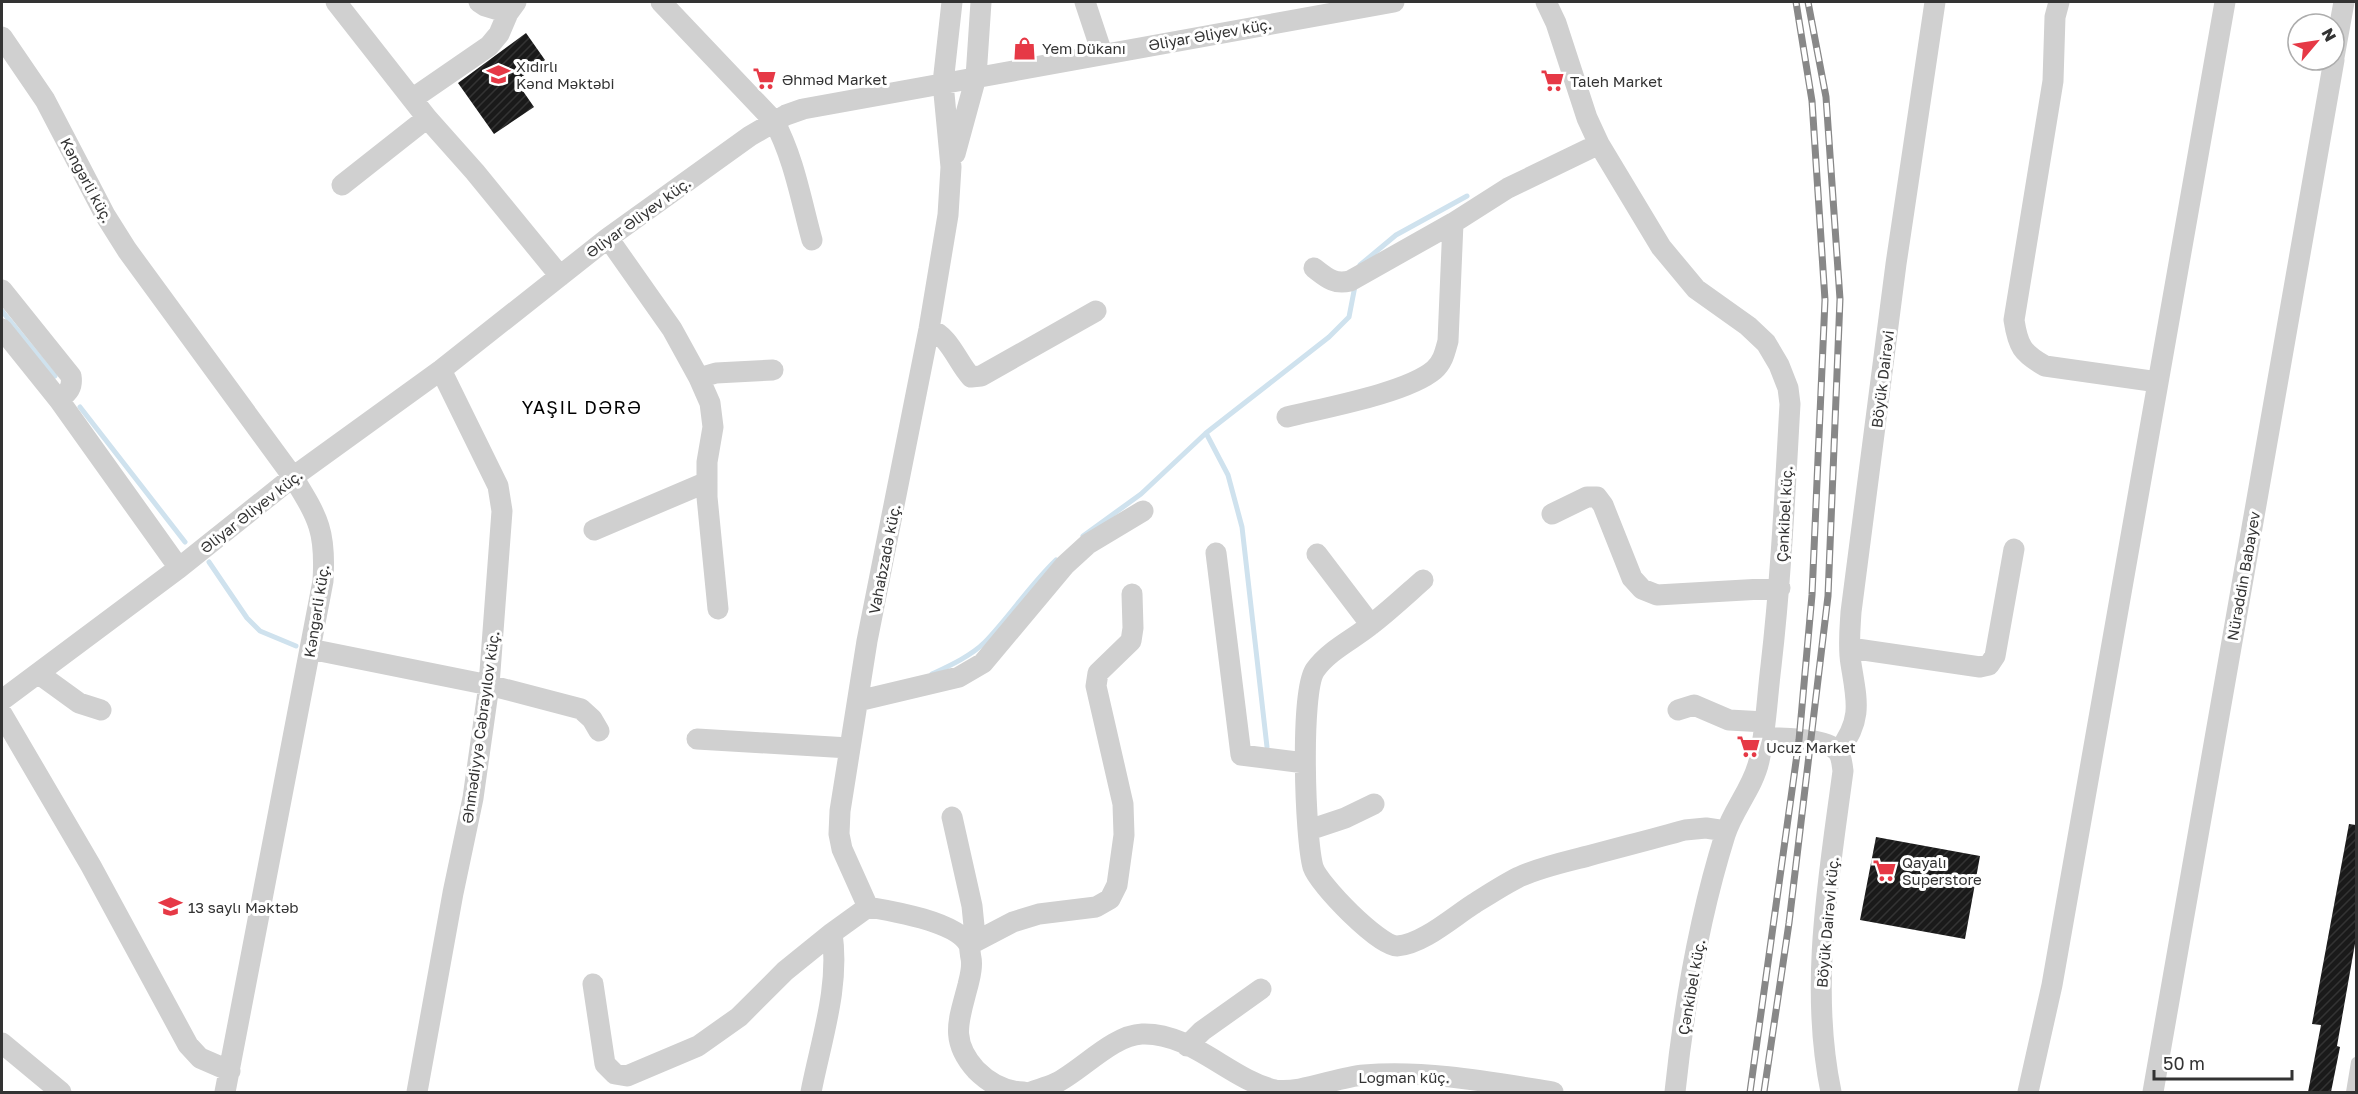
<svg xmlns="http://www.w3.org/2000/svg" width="2358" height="1094" font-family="'Golos Text',sans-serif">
	<defs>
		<pattern id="building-hatch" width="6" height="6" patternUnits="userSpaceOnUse" patternTransform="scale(1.5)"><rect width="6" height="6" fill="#1a1a1a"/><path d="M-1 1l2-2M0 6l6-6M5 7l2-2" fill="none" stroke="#333"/></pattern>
	</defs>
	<rect width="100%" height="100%" fill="#fff"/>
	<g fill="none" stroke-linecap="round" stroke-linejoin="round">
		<path stroke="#cfe2ee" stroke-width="5" d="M 1360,265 L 1396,235 L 1467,196
			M 2,311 L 55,376
			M 80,407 L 185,542
			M 1206,433 L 1228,475 L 1242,527 L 1267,747
			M 1083,536 L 1141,494 L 1206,433 L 1329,337 L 1349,317 L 1355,286
			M 209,562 L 247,618 L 260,631 L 296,646
			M 932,674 C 949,666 971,656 985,642 C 1010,616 1030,585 1056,560"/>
	</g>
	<path fill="url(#building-hatch)" d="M 526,33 L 545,60 L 516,81 L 534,107 L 494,134 L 458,83 Z
		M 2349,824 L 2356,825 L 2356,938 L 2337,1046 L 2340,1047 L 2331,1092 L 2308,1092 L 2321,1025 L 2312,1024 Z
		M 1876,837 L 1980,856 L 1965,939 L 1860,920 Z"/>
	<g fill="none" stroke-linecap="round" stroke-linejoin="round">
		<path stroke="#d0d0d0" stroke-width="10" d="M 2351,1092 L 2356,1062"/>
		<path stroke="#d0d0d0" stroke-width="21" d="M 336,2 L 427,118 L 475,172 L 560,276
			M 479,2 L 485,6 L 508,13 L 516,2
			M 661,2 L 774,121 C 794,158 801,200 812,240
			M 1085,2 L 1102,53
			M 1546,2 L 1556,23 L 1587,118 L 1599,144 L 1661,247 L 1696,289 L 1748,326 L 1766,343 L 1779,365 L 1788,388 L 1790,404 C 1785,492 1781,579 1771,666 C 1767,698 1766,730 1759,761 C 1753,788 1733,809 1725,835 C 1699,918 1684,1006 1675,1092
			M 2059,2 L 2055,17 L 2053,81 L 2014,320 C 2018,346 2022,353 2045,366 L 2158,382
			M 2,37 L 45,100 L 105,215 L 127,250 L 293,477 C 319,519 326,532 323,581 L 225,1092
			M 2334,57 L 2344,2
			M 412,99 L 489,46 L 499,34 L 508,13
			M 955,154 L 976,77 L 981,2
			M 342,185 L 427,118
			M 608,238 L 672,329 L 699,378 L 710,403 L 713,427 L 707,462 L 707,497 L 718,609
			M 1314,268 C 1327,278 1334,285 1350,281 L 1453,223
			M 2,290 L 71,376 C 73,388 68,392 59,400
			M 2,329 L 59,400 L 179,568
			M 929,329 C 950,336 957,362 971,377 L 981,376 L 1096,311
			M 699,378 L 716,373 L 773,370
			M 1287,417 C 1323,408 1407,393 1434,370 C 1443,362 1445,352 1448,341 L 1453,223 L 1508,188 L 1599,144
			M 1552,514 L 1587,497 L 1597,497 L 1603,505 L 1632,578 L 1642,589 L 1657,595 L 1780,588
			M 594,530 L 707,482
			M 1216,553 L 1241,755 L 1305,763
			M 1317,554 L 1371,625
			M 1423,580 C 1406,595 1390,610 1372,624 C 1354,639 1329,650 1315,670 C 1300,692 1305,838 1313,867 C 1319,885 1379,946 1397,946 C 1421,945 1452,918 1472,905 C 1488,895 1503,885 1519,877 C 1541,867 1565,862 1588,856 C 1621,847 1653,839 1685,830 L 1706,828 L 1726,831
			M 1850,648 L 1980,667 L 1989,665 L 1995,656 L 2014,549
			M 310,649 L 489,685 L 581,709 L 592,719 L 599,731
			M 39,674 L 79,703 L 101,710
			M 2,700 L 179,568 L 293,477 L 441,370 L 608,238 L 750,136 L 786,115 L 803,109 L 1394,2
			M 858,701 L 959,677 L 983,663 L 1065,565 L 1088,544 L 1143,511
			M 1678,710 L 1694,705 L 1729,720 L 1765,722
			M 2,714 L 91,866 L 188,1045 L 200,1058 L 230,1071
			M 1764,737 C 1782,739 1827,737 1838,752 C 1842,757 1842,765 1843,771 C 1829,877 1809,986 1831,1092
			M 697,739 L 849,748
			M 1838,752 C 1863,720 1857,701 1851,664 C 1848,647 1850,629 1851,612 L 1896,264 L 1935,2
			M 952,817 L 972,906 L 974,926 L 969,945
			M 1309,830 L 1345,818 L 1374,804
			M 868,907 C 892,911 957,922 969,945 C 970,948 970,954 971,958 C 973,967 970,976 968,985 C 959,1020 949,1040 976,1070 C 989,1083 1005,1092 1024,1092
			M 969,945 L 1013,922 L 1039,914 L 1096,907 L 1110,899 L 1117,885 L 1124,835 L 1123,804 L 1096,686 L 1098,673 L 1131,641 L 1133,628 L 1132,594
			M 593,984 L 605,1064 L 615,1074 L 627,1076 L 698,1046 L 739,1017 L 785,971 L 832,933
			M 2,1043 L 61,1092
			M 1187,1046 L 1202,1031 L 1261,989
			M 417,1092 L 453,893 L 473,798 L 489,685 L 502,511 L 498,486 L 441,370
			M 811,1092 C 821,1040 840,987 832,933 L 868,907 L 842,849 L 839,834 L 840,811 L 867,641 L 929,329 L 948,215 L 951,167 L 943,83 L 952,2
			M 1031,1092 C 1039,1089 1048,1087 1056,1083 C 1082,1070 1113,1035 1142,1034 C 1191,1032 1229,1079 1275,1090 C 1300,1094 1337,1077 1364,1075 C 1428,1070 1490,1082 1553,1092
			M 2028,1092 L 2052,985 L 2225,2
			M 2153,1092 L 2334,60"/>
		<defs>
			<path id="rail" d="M 1750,1092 L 1799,740 L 1812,595 L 1825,300 L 1812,101 L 1796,2
				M 1764,1092 L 1789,923 L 1828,596 L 1840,299 L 1826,97 L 1808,2"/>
		</defs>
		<use href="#rail" stroke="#888" stroke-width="7"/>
		<use href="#rail" stroke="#fff" stroke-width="4.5" stroke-dasharray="14" stroke-linecap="butt"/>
	</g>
	<defs>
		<symbol id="shop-bare" viewBox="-9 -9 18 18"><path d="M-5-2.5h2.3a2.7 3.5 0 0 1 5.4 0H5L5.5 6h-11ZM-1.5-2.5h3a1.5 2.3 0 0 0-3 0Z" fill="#e63946" stroke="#fff" stroke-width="2.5" paint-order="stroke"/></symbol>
		<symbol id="school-bare" viewBox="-9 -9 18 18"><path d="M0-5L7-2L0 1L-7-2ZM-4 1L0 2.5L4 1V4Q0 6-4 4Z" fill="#e63946" stroke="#fff" stroke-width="2.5" paint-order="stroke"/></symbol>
		<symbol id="supermarket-bare" viewBox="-9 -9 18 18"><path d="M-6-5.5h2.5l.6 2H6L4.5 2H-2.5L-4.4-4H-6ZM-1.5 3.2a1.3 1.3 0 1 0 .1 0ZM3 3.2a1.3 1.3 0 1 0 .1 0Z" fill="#e63946" stroke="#fff" stroke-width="2.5" paint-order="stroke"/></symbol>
	</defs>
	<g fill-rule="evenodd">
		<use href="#shop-bare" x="1008" y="32" width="33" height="33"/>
		<use href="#school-bare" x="482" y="58" width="33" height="33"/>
		<use href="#supermarket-bare" x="748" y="62" width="33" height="33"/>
		<use href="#supermarket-bare" x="1536" y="64" width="33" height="33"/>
		<use href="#supermarket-bare" x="1732" y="730" width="33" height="33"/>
		<use href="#supermarket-bare" x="1868" y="854" width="33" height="33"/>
		<use href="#school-bare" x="154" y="890" width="33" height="33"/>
	</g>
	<g text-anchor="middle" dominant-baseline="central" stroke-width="6" stroke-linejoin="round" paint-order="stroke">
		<g font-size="15" fill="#333" stroke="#fff">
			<text transform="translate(1210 34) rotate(-10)">Əliyar Əliyev küç.</text>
			<text transform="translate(87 180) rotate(62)">Kəngərli küç.</text>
			<text transform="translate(638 217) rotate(-36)">Əliyar Əliyev küç.</text>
			<text transform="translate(1882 379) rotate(-83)">Böyük Dairəvi</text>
			<text transform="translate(251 511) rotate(-38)">Əliyar Əliyev küç.</text>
			<text transform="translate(1784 514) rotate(-87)">Çənkibel küç.</text>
			<text transform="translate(884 559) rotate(-79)">Vahabzadə küç.</text>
			<text transform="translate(2243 576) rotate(-80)">Nürəddin Babayev</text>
			<text transform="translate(316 611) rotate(-81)">Kəngərli küç.</text>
			<text transform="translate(480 727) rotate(-82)">Əhmədiyyə Cəbrayılov küç.</text>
			<text transform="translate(1827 922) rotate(-85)">Böyük Dairəvi küç.</text>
			<text transform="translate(1691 987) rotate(-80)">Çənkibel küç.</text>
			<text x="1404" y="1077">Loğman küç.</text>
		</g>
		<g font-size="15" fill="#333" stroke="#fff" text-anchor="start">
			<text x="1042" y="48">Yem Dükanı</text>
			<text x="516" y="66">Xıdırlı<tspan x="516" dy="17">Kənd Məktəbi</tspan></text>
			<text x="782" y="79">Əhməd Market</text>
			<text x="1570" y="81">Taleh Market</text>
			<text x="1766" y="747">Ucuz Market</text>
			<text x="1902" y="862">Qayalı<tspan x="1902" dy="17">Superstore</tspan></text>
			<text x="188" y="907">13 saylı Məktəb</text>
		</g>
		<g font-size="18" letter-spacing="1.5" fill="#000" stroke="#fff">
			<text x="582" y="407">YAŞIL DƏRƏ</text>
		</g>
	</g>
	<rect width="2358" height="1094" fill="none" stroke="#333333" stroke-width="6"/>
	<g transform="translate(2316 42) rotate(61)"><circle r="28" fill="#ffffff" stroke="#adadad" stroke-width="1.5"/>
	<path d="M0-4.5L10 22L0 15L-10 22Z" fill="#e63946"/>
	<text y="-9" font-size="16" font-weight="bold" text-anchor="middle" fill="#333333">N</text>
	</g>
	<path d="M2154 1070v9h138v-9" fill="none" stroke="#333333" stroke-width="3"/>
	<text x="2163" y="1070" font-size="18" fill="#333333" stroke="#ffffff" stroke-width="4.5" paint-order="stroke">50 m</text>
</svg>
